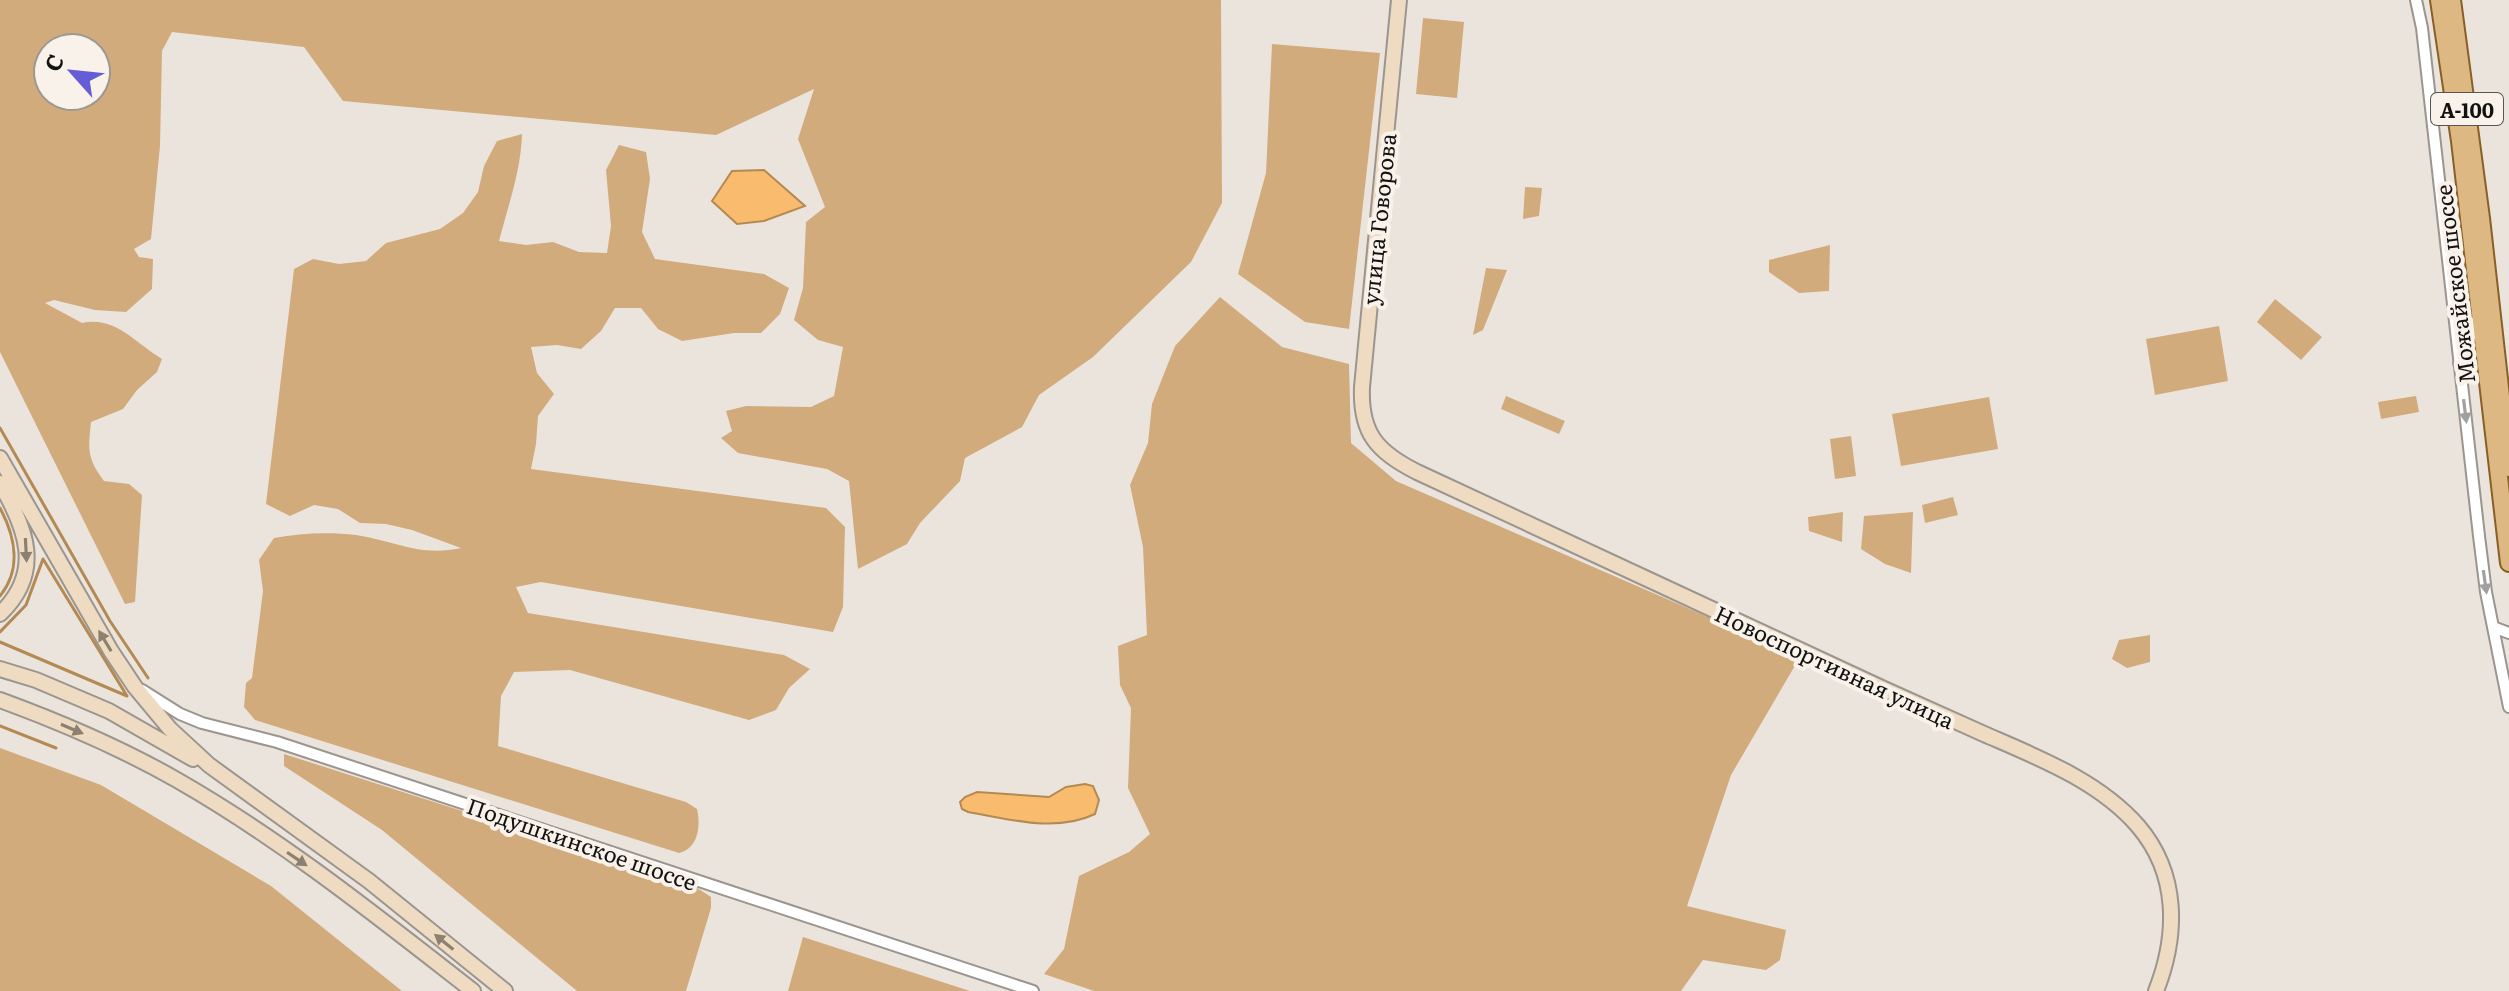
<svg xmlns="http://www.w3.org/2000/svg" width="2509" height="991" font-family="Literata,serif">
	<rect width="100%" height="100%" fill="#ebe4dd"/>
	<path fill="#d2ab7c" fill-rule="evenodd" d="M 0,0 L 1221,0 L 1222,203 L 1191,262 L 1093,357 L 1039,395 L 1022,427 L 965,458 L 960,481 L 920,523 L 907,544 L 858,569 L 849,481 L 827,469 L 738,453 L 721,438 L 732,431 L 726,411 L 746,406 L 811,407 L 834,396 L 843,347 L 818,340 L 794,320 L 803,288 L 806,222 L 825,207 L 798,139 L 814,89 L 716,135 L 343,101 L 304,47 L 172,32 L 162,51 L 160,146 L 151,239 L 134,249 L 139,257 L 153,259 L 152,289 L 126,312 L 95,310 L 54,300 L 45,303 L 82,323 C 116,316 135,343 162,359 L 157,372 L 137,390 L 123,409 L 91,422 C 88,450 87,458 104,481 L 129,484 L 142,495 L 135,602 L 125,604 L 0,352 ZM 96,48 L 96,96 L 48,96 L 48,48 Z
		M 1423,18 L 1464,22 L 1457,98 L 1416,94 Z
		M 1272,44 L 1380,53 L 1349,329 L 1305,322 L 1238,274 L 1266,173 Z
		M 522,134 C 521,171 508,206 499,241 L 526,245 L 553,242 L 579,252 L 607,253 L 611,226 L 606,170 L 619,145 L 646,152 L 650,179 L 642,232 L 655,259 L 764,274 L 789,288 L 780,314 L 761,333 L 734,333 L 682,341 L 658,329 L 641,308 L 615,308 L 601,331 L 581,349 L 557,345 L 531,347 L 537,373 L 554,394 L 538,416 L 536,444 L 531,469 L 826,508 L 845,527 L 843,607 L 833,632 L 541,582 L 516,587 L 528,613 L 784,655 L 810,669 L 789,688 L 776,710 L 749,720 L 570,670 L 514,672 L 501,696 L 498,746 L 686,802 L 697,809 C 701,826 698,849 679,853 L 255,720 L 244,707 L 246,683 L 252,678 L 263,591 L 259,560 L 274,538 C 301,533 329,532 356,535 C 395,541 420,557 461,548 L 412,530 L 386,524 L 360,523 L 338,509 L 314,505 L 290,516 L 266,504 L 294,269 L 313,259 L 339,264 L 366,261 L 386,243 L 440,229 L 463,213 L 478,192 L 484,166 L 497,141 Z
		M 1525,187 L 1542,188 L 1539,216 L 1523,219 Z
		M 1830,245 L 1829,291 L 1799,293 L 1769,272 L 1769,260 Z
		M 1486,268 L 1507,270 L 1483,330 L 1473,335 Z
		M 1220,297 L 1282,347 L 1349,364 L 1351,443 L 1396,481 L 1800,657 L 1731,775 L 1687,906 L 1786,930 L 1780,960 L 1766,970 L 1703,960 L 1681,991 L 1094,991 L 1044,974 L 1064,949 L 1079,876 L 1129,852 L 1150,834 L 1128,788 L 1131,708 L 1120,685 L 1118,646 L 1147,635 L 1143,547 L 1130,485 L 1148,443 L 1152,404 L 1175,346 Z
		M 2275,299 L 2322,337 L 2301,360 L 2257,322 Z
		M 2219,326 L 2228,381 L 2155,395 L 2146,339 Z
		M 1506,396 L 1565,421 L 1559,434 L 1501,409 Z
		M 2416,396 L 2419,412 L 2381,419 L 2378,402 Z
		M 1989,397 L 1998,449 L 1901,466 L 1892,414 Z
		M 1851,436 L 1856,476 L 1835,479 L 1830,439 Z
		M 1953,497 L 1958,515 L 1925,523 L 1922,505 Z
		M 1843,512 L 1842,542 L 1809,531 L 1808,517 Z
		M 1913,512 L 1911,573 L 1885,564 L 1861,549 L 1864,516 Z
		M 2150,635 L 2150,662 L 2127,668 L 2112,659 L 2119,640 Z
		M 0,748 L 101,785 L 271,886 L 402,991 L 0,991 Z
		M 284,754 L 691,884 L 711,897 L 711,908 L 686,991 L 577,991 L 382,830 L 284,766 Z
		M 803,937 L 970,991 L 788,991 Z"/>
	<path fill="#f9bc6e" stroke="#b48952" stroke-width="2" d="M 764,170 L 805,206 L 764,221 L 737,224 L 712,201 L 732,171 Z
		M 1085,784 L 1093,786 L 1099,800 L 1095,814 C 1055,833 1009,819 968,812 L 962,809 L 960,802 L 965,797 L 977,792 L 1049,797 L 1066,787 Z"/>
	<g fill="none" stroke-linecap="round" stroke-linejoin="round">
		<path stroke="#b48952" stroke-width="3" d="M 0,428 L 110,621 L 148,678
			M 0,508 C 15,536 22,569 0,596
			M 0,632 L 26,605 L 43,559 L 127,696 L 0,642
			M 0,726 L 56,748"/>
		<defs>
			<path id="minor" d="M 2416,0 L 2422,28 L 2479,536 L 2486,592 L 2509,707
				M 2459,363 L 2479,315
				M 2493,627 L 2509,633
				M 142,690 L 180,714 L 202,723 L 277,742 L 1033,991"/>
			<path id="secondary" d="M 1399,0 L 1362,387 C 1360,433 1377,452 1417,472 C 1573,544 1728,617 1884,689 C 1917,704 1950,719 1984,734 C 2037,757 2099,781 2138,826 C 2179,874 2178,935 2156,991
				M 0,458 L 111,651 L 135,687 L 170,729 L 209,765 L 369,881 L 505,991
				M 0,483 C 26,528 44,572 0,614
				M 0,669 L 36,680 L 109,711 L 193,759
				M 0,700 C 60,722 121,748 177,780 C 282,840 378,917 473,991"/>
			<path id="primary" d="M 2439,0 L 2460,141 L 2509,563
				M 2452,0 L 2481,218 L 2509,468"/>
		</defs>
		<use href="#minor" stroke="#9a958e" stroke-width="14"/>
		<use href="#secondary" stroke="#9a958e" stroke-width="18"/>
		<use href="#primary" stroke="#885f25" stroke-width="20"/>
		<use href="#minor" stroke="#fff" stroke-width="10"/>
		<use href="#secondary" stroke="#eedbc1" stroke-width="14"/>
		<use href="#primary" stroke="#ddb883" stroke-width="16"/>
	</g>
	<defs><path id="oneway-solid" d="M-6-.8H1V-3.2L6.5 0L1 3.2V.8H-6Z" transform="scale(2)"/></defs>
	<g fill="#a1a09f">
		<use href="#oneway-solid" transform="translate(2465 411) rotate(83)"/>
		<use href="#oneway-solid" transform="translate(2485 582) rotate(82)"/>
	</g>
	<g fill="#8c8171">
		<use href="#oneway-solid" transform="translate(26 550) rotate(87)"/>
		<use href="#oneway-solid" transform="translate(105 641) rotate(-121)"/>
		<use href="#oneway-solid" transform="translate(72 729) rotate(23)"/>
		<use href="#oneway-solid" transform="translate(297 859) rotate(34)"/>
		<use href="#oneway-solid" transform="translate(444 942) rotate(-141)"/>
	</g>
	<g text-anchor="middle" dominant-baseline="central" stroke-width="8" stroke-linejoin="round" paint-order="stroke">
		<rect fill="#f8f2eb" stroke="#585552" stroke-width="2" x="2431" y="93" width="72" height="32" rx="6"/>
		<g font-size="20" font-weight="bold" fill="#141210">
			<text x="2467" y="109">А-100</text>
		</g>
		<g font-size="22" fill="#141210" stroke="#f8f2eb">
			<text transform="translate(1378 219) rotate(-84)">улица Говорова</text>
			<text transform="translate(2454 284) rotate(-97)">Можайское шоссе</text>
			<text transform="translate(1835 666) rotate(25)">Новоспортивная улица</text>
			<text transform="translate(582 843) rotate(19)">Подушкинское шоссе</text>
		</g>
	</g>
	<g transform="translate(72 72) rotate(297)"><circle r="38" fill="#f8f2eb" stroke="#9d9893" stroke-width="2"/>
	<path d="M0-6L14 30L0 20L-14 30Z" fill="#655dd6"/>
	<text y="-12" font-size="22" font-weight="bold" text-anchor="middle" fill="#141210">С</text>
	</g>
</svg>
